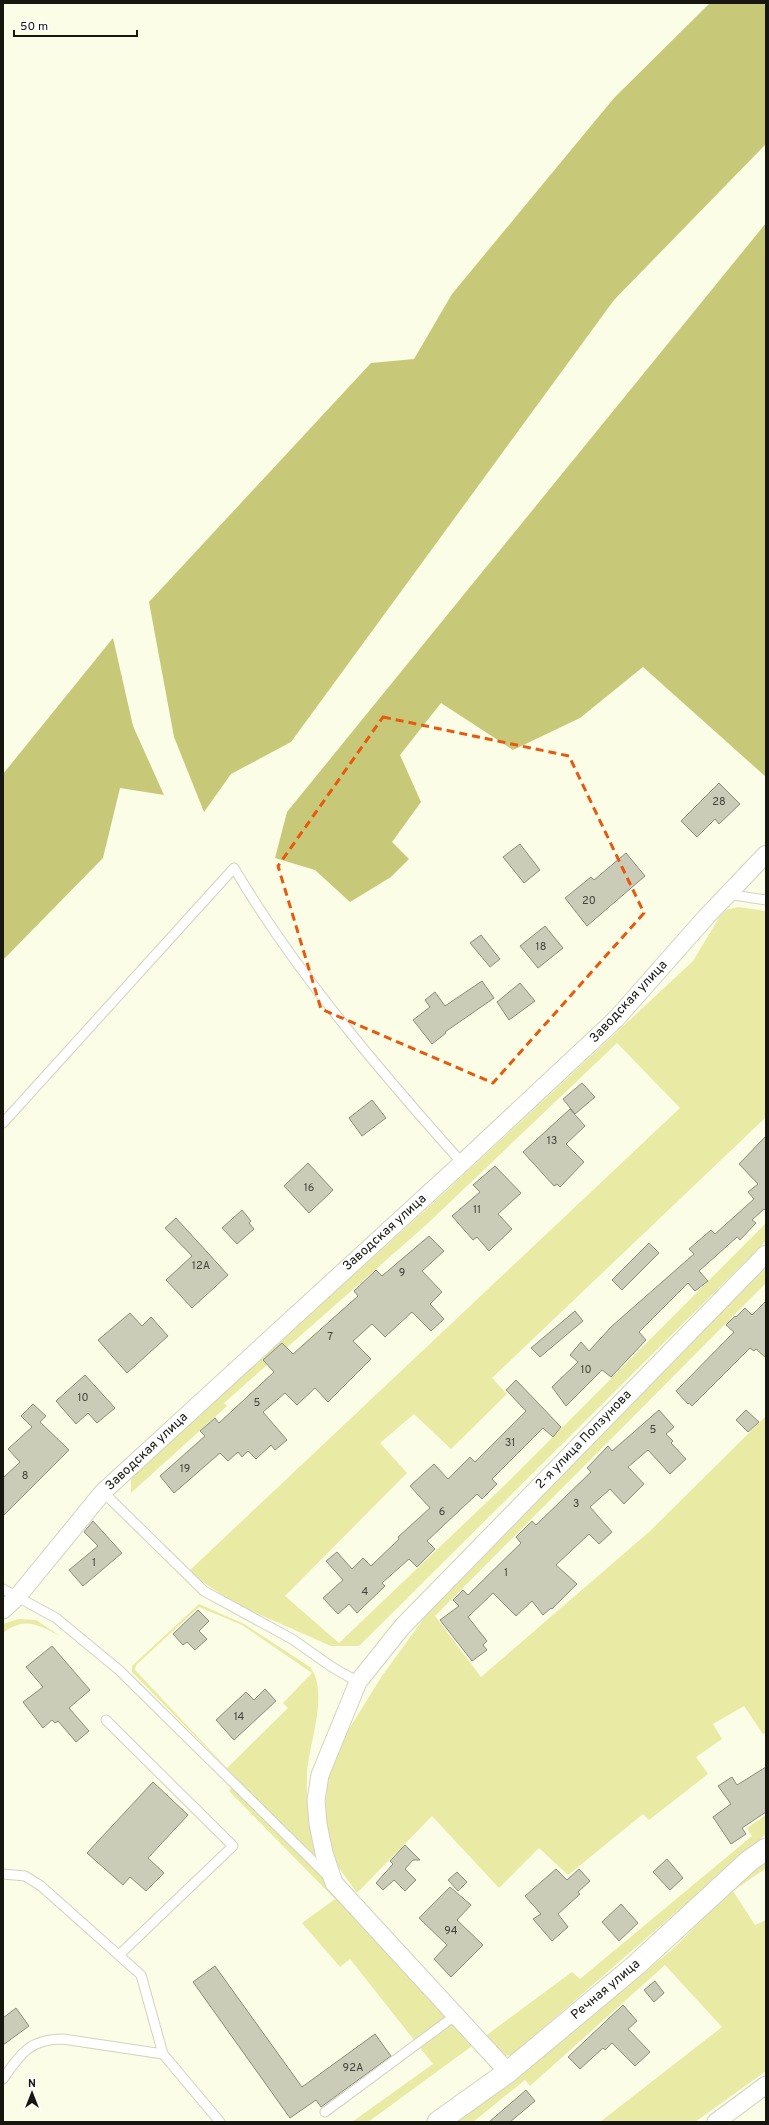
<svg xmlns="http://www.w3.org/2000/svg" width="769" height="2125" font-family="Overpass,sans-serif">
	<rect width="100%" height="100%" fill="#fbfde7"/>
	<path fill="#e9eaa3" fill-rule="evenodd" d="M 738,907 L 766,911 L 766,1117 L 492,1378 L 507,1394 L 451,1449 L 414,1414 L 380,1443 L 407,1473 L 285,1596 L 339,1643 L 510,1480 L 766,1223 L 766,1241 L 359,1646 L 331,1646 L 236,1604 L 188,1572 L 680,1108 L 617,1043 L 426,1225 L 224,1403 L 227,1406 L 131,1493 L 131,1480 L 136,1472 L 443,1194 L 693,961 L 720,916 L 726,910 Z
		M 766,1267 L 766,1283 L 435,1616 L 481,1677 L 649,1532 L 766,1416 L 766,1733 L 763,1734 L 744,1706 L 713,1724 L 722,1739 L 696,1757 L 708,1774 L 649,1820 L 643,1814 L 568,1875 L 539,1848 L 499,1888 L 432,1816 L 357,1893 L 339,1868 L 331,1846 L 325,1818 L 327,1781 L 331,1766 L 344,1737 L 382,1676 L 440,1596 Z
		M 199,1604 L 244,1624 L 310,1667 C 330,1693 308,1745 307,1775 C 306,1805 310,1832 317,1860 L 132,1672 L 132,1666 ZM 199,1607 L 242,1625 L 312,1673 L 283,1703 L 288,1708 L 227,1768 L 135,1670 L 136,1665 Z
		M 19,1619 L 36,1620 L 60,1636 C 38,1625 25,1616 3,1633 L 3,1624 Z
		M 233,1786 L 340,1895 L 472,2046 L 368,2122 L 352,2122 L 433,2064 L 350,1959 L 340,1967 L 302,1923 L 335,1899 L 229,1791 Z
		M 766,1815 L 766,1834 L 512,2055 L 504,2056 L 484,2037 L 572,1972 L 580,1979 L 752,1836 L 747,1828 Z
		M 766,1861 L 766,1868 L 733,1891 L 755,1925 L 766,1920 L 766,2071 L 695,2122 L 600,2122 L 722,2027 L 665,1965 L 530,2086 L 525,2080 L 473,2122 L 456,2122 L 502,2090 L 674,1948 L 748,1873 Z"/>
	<path fill="#c7c979" d="M 710,3 L 766,3 L 766,144 L 614,300 L 291,742 L 231,774 L 204,812 L 174,737 L 149,602 L 371,363 L 414,359 L 452,294 L 614,98 Z
		M 766,223 L 766,777 L 643,667 L 580,718 L 513,750 L 441,703 L 400,755 L 421,802 L 392,842 L 409,859 L 391,877 L 350,902 L 315,870 L 275,858 L 287,812 Z
		M 113,638 L 133,726 L 164,795 L 120,788 L 103,858 L 3,960 L 3,774 Z"/>
	<path fill="#cbccb8" stroke="#8b8c79" d="M 719,783 L 740,804 L 719,824 L 715,819 L 697,837 L 681,821 Z
		M 520,844 L 540,870 L 524,883 L 503,857 Z
		M 626,853 L 645,876 L 587,926 L 565,898 L 591,877 L 594,880 Z
		M 545,926 L 563,948 L 538,968 L 520,946 Z
		M 481,935 L 500,959 L 490,967 L 470,943 Z
		M 482,981 L 494,998 L 445,1032 L 446,1033 L 432,1044 L 413,1020 L 430,1007 L 425,1000 L 435,992 L 445,1006 Z
		M 520,983 L 535,1001 L 509,1020 L 497,1002 Z
		M 582,1083 L 595,1097 L 575,1114 L 563,1099 Z
		M 372,1100 L 386,1118 L 362,1136 L 349,1118 Z
		M 570,1109 L 585,1126 L 566,1144 L 584,1162 L 560,1187 L 557,1184 L 554,1186 L 523,1152 Z
		M 766,1136 L 766,1211 L 764,1209 L 752,1220 L 756,1223 L 740,1240 L 737,1237 L 699,1271 L 708,1281 L 695,1291 L 688,1283 L 639,1332 L 646,1340 L 611,1377 L 602,1370 L 566,1406 L 552,1387 L 578,1362 L 570,1355 L 581,1342 L 589,1351 L 612,1326 L 694,1254 L 689,1249 L 711,1230 L 715,1234 L 754,1199 L 748,1192 L 758,1184 L 739,1164 Z
		M 308,1163 L 333,1190 L 309,1213 L 284,1186 Z
		M 495,1166 L 521,1193 L 498,1214 L 512,1229 L 489,1251 L 477,1237 L 473,1240 L 452,1216 L 480,1192 L 473,1185 Z
		M 242,1210 L 251,1221 L 249,1223 L 254,1229 L 237,1244 L 222,1228 Z
		M 176,1218 L 228,1275 L 192,1308 L 166,1280 L 192,1256 L 165,1228 Z
		M 429,1236 L 444,1251 L 422,1271 L 442,1292 L 430,1304 L 444,1319 L 431,1331 L 412,1312 L 385,1337 L 372,1324 L 353,1341 L 371,1359 L 328,1402 L 315,1388 L 297,1405 L 285,1393 L 263,1412 L 287,1440 L 275,1450 L 271,1445 L 256,1459 L 248,1451 L 242,1457 L 238,1452 L 228,1461 L 220,1453 L 174,1493 L 160,1476 L 205,1436 L 200,1431 L 215,1418 L 219,1423 L 274,1372 L 263,1360 L 282,1343 L 293,1354 L 358,1296 L 354,1291 L 376,1270 L 382,1276 Z
		M 649,1243 L 659,1253 L 622,1290 L 612,1280 Z
		M 766,1301 L 766,1358 L 756,1349 L 754,1351 L 750,1348 L 692,1406 L 689,1403 L 688,1404 L 676,1391 L 734,1332 L 726,1325 L 735,1316 L 736,1317 L 745,1308 L 752,1315 Z
		M 575,1311 L 583,1321 L 540,1357 L 531,1348 Z
		M 130,1313 L 142,1326 L 151,1317 L 168,1336 L 127,1373 L 98,1340 Z
		M 85,1375 L 115,1408 L 97,1423 L 88,1413 L 76,1424 L 56,1401 Z
		M 516,1380 L 561,1427 L 553,1437 L 543,1428 L 492,1479 L 497,1484 L 482,1499 L 477,1494 L 427,1541 L 435,1549 L 417,1567 L 409,1559 L 382,1583 L 385,1586 L 357,1613 L 349,1604 L 338,1614 L 323,1598 L 343,1580 L 326,1561 L 337,1552 L 352,1569 L 363,1558 L 371,1566 L 399,1539 L 398,1537 L 430,1508 L 410,1486 L 434,1464 L 448,1479 L 470,1457 L 475,1462 L 526,1411 L 506,1390 Z
		M 33,1404 L 46,1416 L 40,1422 L 69,1450 L 3,1516 L 3,1478 L 20,1462 L 8,1449 L 32,1427 L 21,1416 Z
		M 659,1410 L 674,1427 L 666,1434 L 673,1441 L 671,1443 L 686,1459 L 670,1474 L 648,1450 L 628,1467 L 644,1484 L 624,1504 L 610,1489 L 590,1507 L 612,1532 L 599,1544 L 589,1534 L 556,1565 L 577,1584 L 552,1609 L 551,1608 L 543,1615 L 532,1601 L 516,1616 L 493,1593 L 468,1617 L 487,1641 L 483,1645 L 487,1650 L 472,1661 L 440,1620 L 459,1606 L 453,1600 L 463,1590 L 468,1595 L 521,1543 L 516,1537 L 532,1521 L 536,1525 L 591,1472 L 587,1468 L 608,1446 L 612,1451 Z
		M 746,1410 L 759,1422 L 748,1432 L 736,1420 Z
		M 93,1521 L 122,1553 L 83,1586 L 69,1570 L 98,1546 L 84,1532 Z
		M 198,1610 L 209,1621 L 199,1631 L 207,1639 L 195,1650 L 187,1642 L 183,1645 L 173,1634 Z
		M 52,1646 L 90,1690 L 69,1708 L 89,1731 L 76,1742 L 58,1721 L 55,1723 L 52,1720 L 43,1728 L 23,1702 L 43,1687 L 26,1667 Z
		M 265,1689 L 276,1701 L 234,1740 L 216,1720 L 246,1692 L 254,1700 Z
		M 766,1767 L 766,1812 L 742,1828 L 746,1834 L 731,1844 L 713,1817 L 731,1804 L 718,1786 L 732,1777 L 737,1785 Z
		M 153,1782 L 188,1815 L 148,1858 L 164,1873 L 146,1891 L 130,1877 L 123,1885 L 87,1853 Z
		M 405,1845 L 420,1860 L 413,1860 L 405,1869 L 416,1880 L 405,1891 L 394,1880 L 383,1890 L 376,1883 L 393,1864 L 390,1861 Z
		M 667,1859 L 683,1878 L 670,1890 L 653,1872 Z
		M 556,1869 L 567,1880 L 579,1869 L 590,1881 L 578,1892 L 580,1894 L 558,1914 L 568,1927 L 552,1941 L 533,1919 L 541,1914 L 525,1896 Z
		M 457,1872 L 467,1882 L 458,1891 L 448,1880 Z
		M 450,1887 L 471,1905 L 457,1920 L 483,1945 L 451,1977 L 434,1959 L 447,1945 L 419,1918 Z
		M 621,1904 L 638,1923 L 619,1941 L 602,1922 Z
		M 215,1966 L 302,2087 L 375,2034 L 391,2056 L 321,2107 L 316,2100 L 290,2118 L 193,1982 Z
		M 655,1981 L 664,1993 L 654,2002 L 644,1990 Z
		M 623,2005 L 637,2021 L 628,2029 L 650,2052 L 635,2066 L 612,2043 L 605,2050 L 603,2048 L 580,2069 L 568,2057 Z
		M 16,2008 L 29,2026 L 3,2045 L 3,2018 Z
		M 526,2090 L 535,2101 L 510,2122 L 489,2122 Z"/>
	<g fill="none" stroke-linecap="round" stroke-linejoin="round">
		<defs>
			<path id="service" d="M 727,894 L 766,900
				M 3,1123 L 234,868 C 296,973 381,1072 462,1163
				M 103,1492 L 204,1591 L 292,1639 L 332,1667 L 358,1682
				M 3,1589 L 56,1618 L 119,1670 L 329,1877
				M 106,1720 L 233,1846 L 120,1954
				M 3,1874 L 25,1876 L 41,1886 L 141,1975 L 163,2054 L 220,2122
				M 3,2079 C 21,2053 30,2039 63,2039 L 163,2054
				M 325,2112 L 456,2015"/>
			<path id="minor" d="M 3,1610 L 18,1596 L 103,1492 L 462,1163 L 616,1019 L 707,916 L 766,854
				M 508,2072 L 334,1883 L 324,1853 L 318,1824 L 316,1800 L 320,1775 L 358,1682 L 402,1627 L 766,1254
				M 716,2122 L 766,2085"/>
			<path id="tertiary" d="M 438,2122 L 508,2072 L 635,1966 L 749,1861 L 766,1849"/>
		</defs>
		<use href="#service" stroke="#d2d3be" stroke-width="11"/>
		<use href="#minor" stroke="#d2d3be" stroke-width="19"/>
		<use href="#tertiary" stroke="#d2d3be" stroke-width="23"/>
		<use href="#service" stroke="#fff" stroke-width="9"/>
		<use href="#minor" stroke="#fff" stroke-width="17"/>
		<use href="#tertiary" stroke="#fff" stroke-width="21"/>
	</g>
	<path fill="none" stroke="#e8590c" stroke-width="3" stroke-dasharray="8 5" stroke-linejoin="round" d="M 383,717 L 569,756 L 644,913 L 493,1083 L 321,1009 L 278,866 Z"/>
	<g text-anchor="middle" dominant-baseline="central" stroke-width="3" stroke-linejoin="round" paint-order="stroke">
		<g font-size="11" fill="#44443a">
			<text x="719" y="802">28</text>
			<text x="589" y="901">20</text>
			<text x="541" y="947">18</text>
			<text x="552" y="1141">13</text>
			<text x="309" y="1188">16</text>
			<text x="477" y="1210">11</text>
			<text x="201" y="1266">12А</text>
			<text x="402" y="1273">9</text>
			<text x="330" y="1337">7</text>
			<text x="586" y="1370">10</text>
			<text x="83" y="1398">10</text>
			<text x="257" y="1403">5</text>
			<text x="653" y="1430">5</text>
			<text x="510" y="1443">31</text>
			<text x="185" y="1469">19</text>
			<text x="25" y="1476">8</text>
			<text x="576" y="1504">3</text>
			<text x="442" y="1512">6</text>
			<text x="94" y="1563">1</text>
			<text x="506" y="1573">1</text>
			<text x="365" y="1592">4</text>
			<text x="239" y="1717">14</text>
			<text x="451" y="1931">94</text>
			<text x="353" y="2068">92А</text>
		</g>
		<g font-size="13" fill="#171710" stroke="#fff">
			<text transform="translate(629 1002) rotate(-47)">Заводская улица</text>
			<text transform="translate(385 1233) rotate(-42)">Заводская улица</text>
			<text transform="translate(584 1440) rotate(-46)">2-я улица Ползунова</text>
			<text transform="translate(147 1452) rotate(-43)">Заводская улица</text>
			<text transform="translate(606 1990) rotate(-40)">Речная улица</text>
		</g>
	</g>
	<rect width="769" height="2125" fill="none" stroke="#171710" stroke-width="8"/>
	<g transform="translate(32 2093)" stroke="#ffffff" stroke-width="3" paint-order="stroke">
	<path d="M0-3L7 15L0 10L-7 15Z" fill="#171710"/>
	<text y="-6" font-size="11" font-weight="bold" text-anchor="middle" fill="#171710">N</text>
	</g>
	<path d="M14 30v6h123v-6" fill="none" stroke="#171710" stroke-width="2"/>
	<text x="20" y="30" font-size="12" fill="#171710" stroke="#ffffff" stroke-width="3" paint-order="stroke">50 m</text>
</svg>
